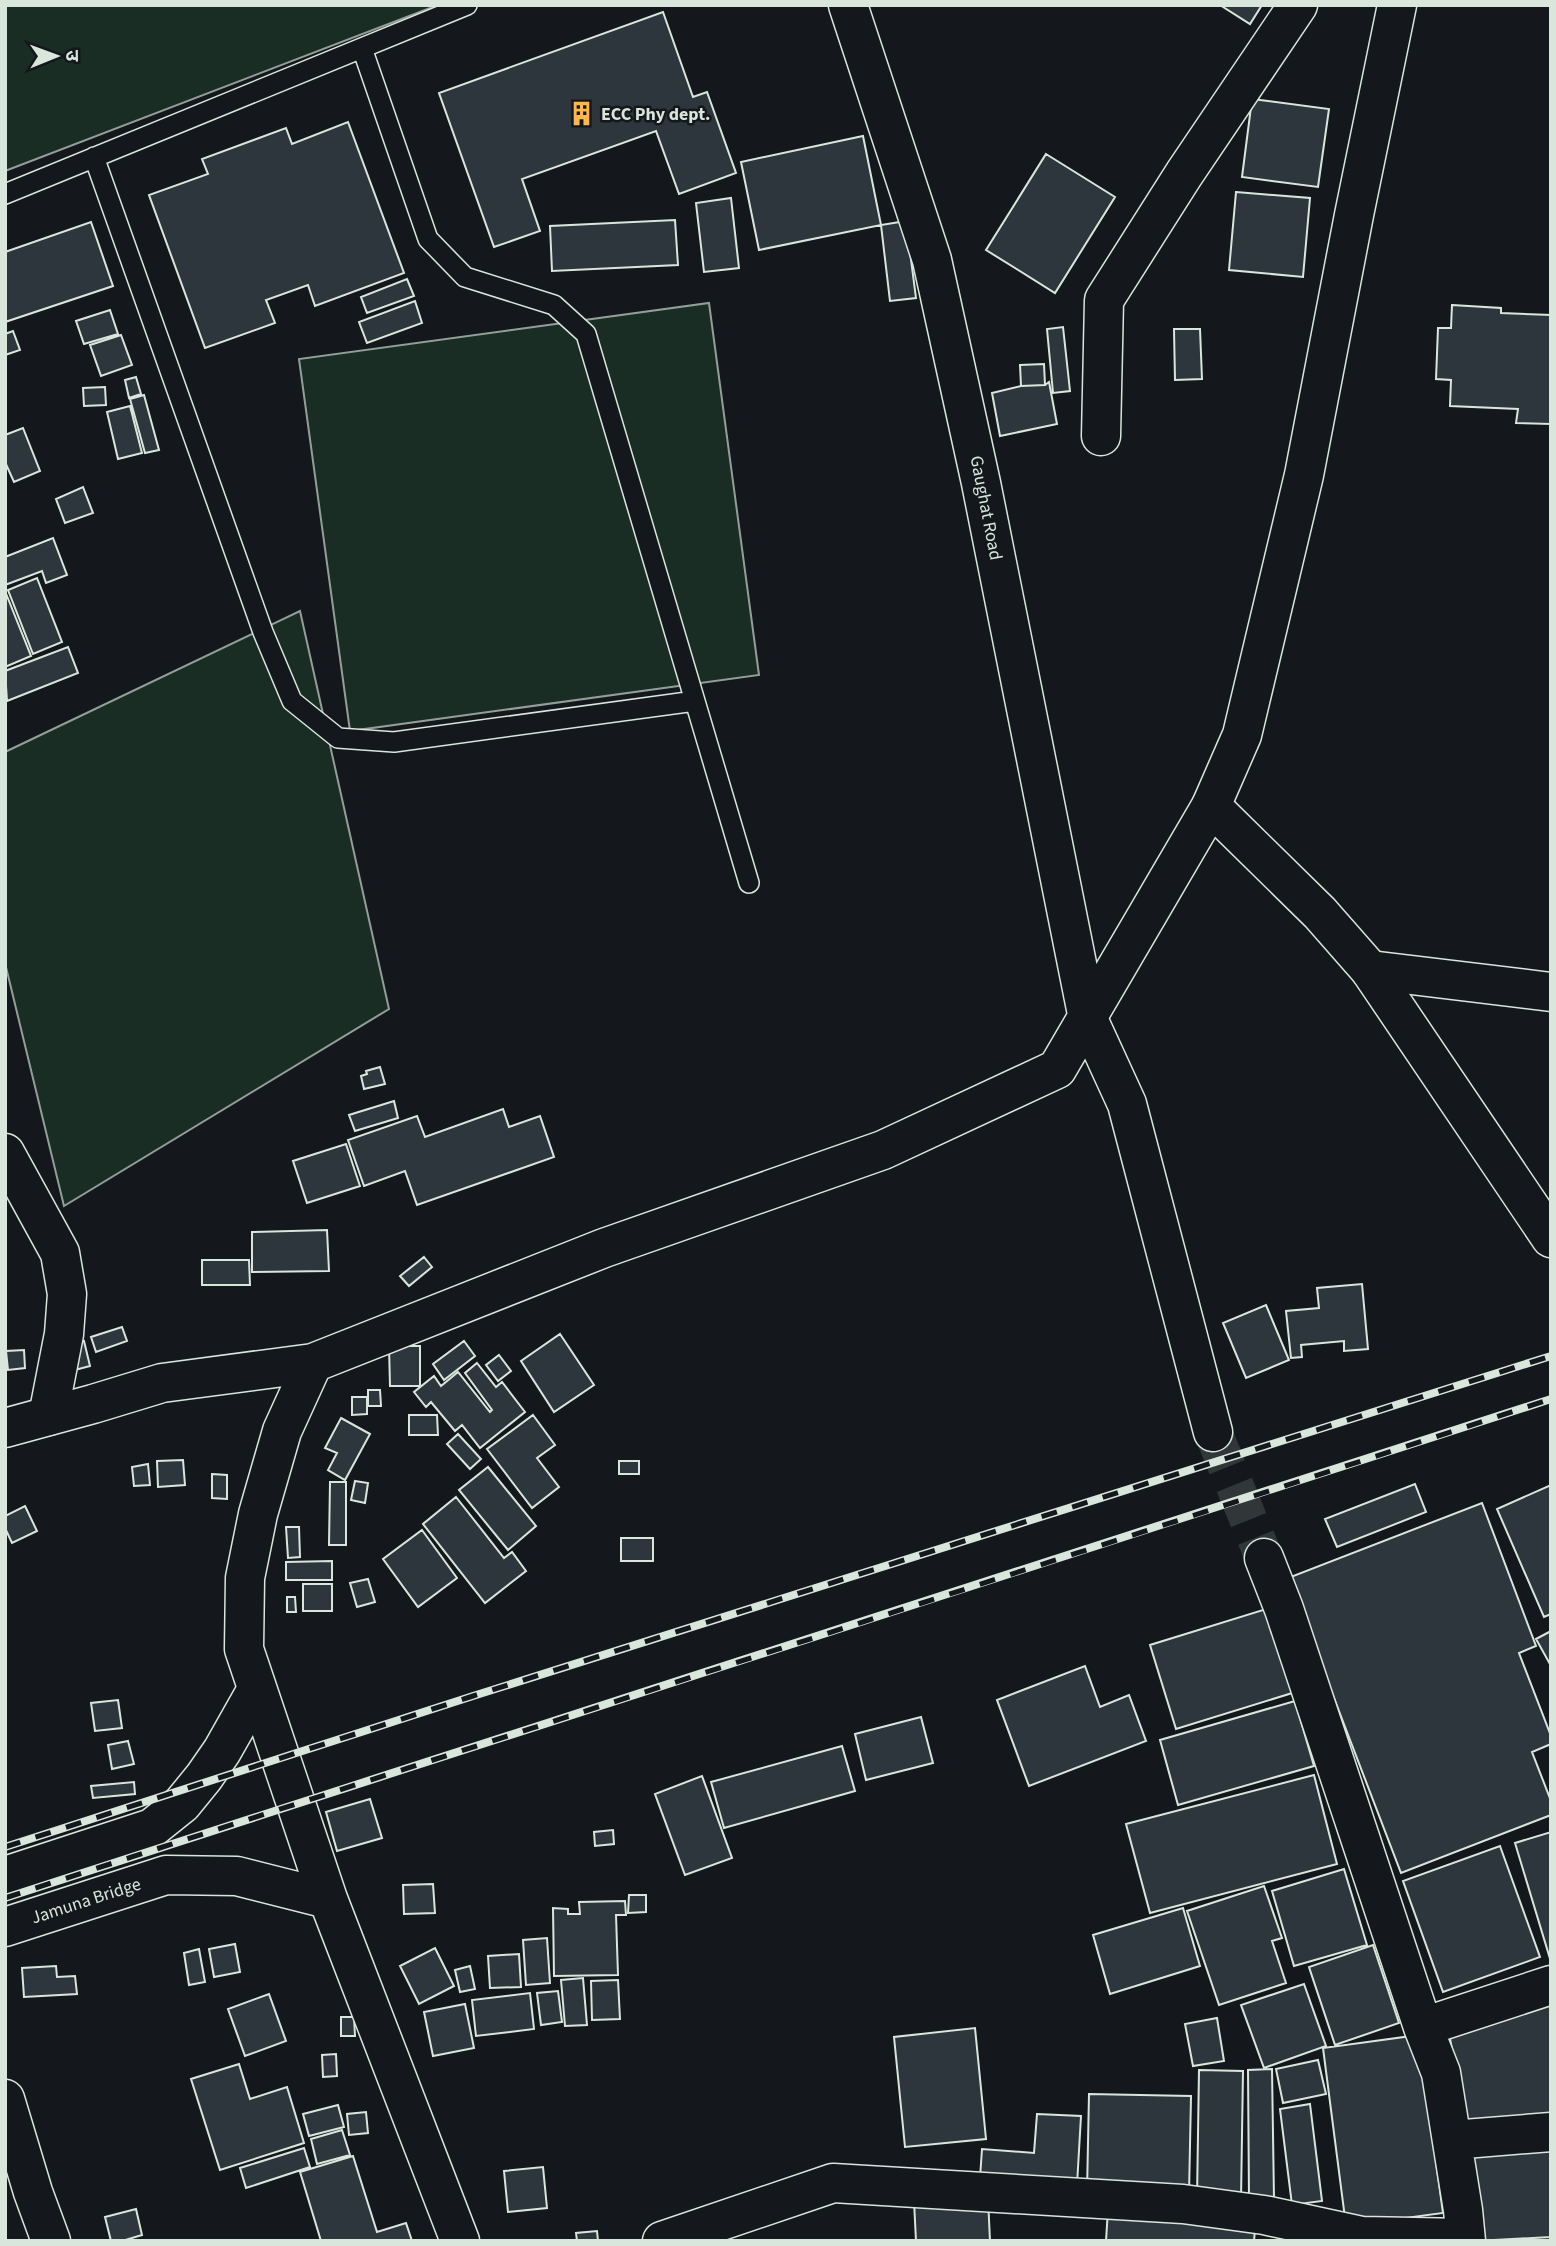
<svg xmlns="http://www.w3.org/2000/svg" width="1556" height="2246" font-family="'Source Sans 3','Noto Sans Devanagari',sans-serif">
	<rect width="100%" height="100%" fill="#14181c"/>
	<path fill="#1a2d24" stroke="#939e99" stroke-width="2" d="M 5,5 L 438,5 L 5,171 Z
		M 709,303 L 759,675 L 350,731 L 299,359 Z
		M 300,611 L 389,1009 L 64,1206 L 5,963 L 5,752 Z"/>
	<path fill="#2c363c" stroke="#d8e6dc" stroke-width="2" d="M 1220,5 L 1262,5 L 1250,24 Z
		M 663,12 L 693,97 L 707,92 L 736,173 L 679,194 L 656,131 L 522,179 L 540,231 L 494,247 L 439,93 Z
		M 1252,99 L 1329,109 L 1318,187 L 1242,177 Z
		M 348,122 L 404,273 L 315,306 L 308,285 L 266,300 L 275,323 L 205,348 L 149,195 L 208,174 L 202,159 L 286,128 L 292,144 Z
		M 863,136 L 881,225 L 759,250 L 741,162 Z
		M 1046,154 L 1115,197 L 1055,293 L 986,250 Z
		M 1236,192 L 1310,198 L 1303,277 L 1229,270 Z
		M 731,198 L 739,268 L 704,272 L 696,203 Z
		M 675,220 L 678,265 L 552,271 L 550,226 Z
		M 906,221 L 916,298 L 890,301 L 881,225 Z
		M 91,222 L 113,286 L 5,322 L 5,252 Z
		M 407,279 L 414,296 L 367,313 L 361,297 Z
		M 415,301 L 422,323 L 367,343 L 359,322 Z
		M 1452,305 L 1501,308 L 1501,313 L 1551,315 L 1551,424 L 1516,423 L 1518,409 L 1450,406 L 1451,380 L 1436,379 L 1438,328 L 1451,328 Z
		M 110,310 L 118,334 L 84,344 L 76,321 Z
		M 1063,327 L 1070,391 L 1053,393 L 1047,329 Z
		M 1174,329 L 1200,329 L 1202,379 L 1175,380 Z
		M 13,331 L 20,350 L 5,355 L 5,334 Z
		M 121,335 L 132,365 L 101,376 L 90,345 Z
		M 1044,364 L 1045,385 L 1021,386 L 1020,365 Z
		M 136,377 L 141,394 L 129,398 L 125,380 Z
		M 1049,382 L 1057,424 L 1000,436 L 992,393 L 1021,386 L 1045,385 Z
		M 105,387 L 106,405 L 84,406 L 83,388 Z
		M 144,395 L 159,450 L 145,453 L 130,399 Z
		M 130,406 L 142,453 L 118,459 L 107,412 Z
		M 23,428 L 40,471 L 14,482 L 5,462 L 5,435 Z
		M 83,487 L 93,513 L 65,523 L 56,499 Z
		M 53,538 L 67,575 L 46,583 L 42,571 L 5,585 L 5,557 Z
		M 37,578 L 62,642 L 33,654 L 8,590 Z
		M 5,591 L 31,656 L 5,667 Z
		M 68,647 L 78,673 L 7,701 L 5,671 Z
		M 380,1067 L 385,1084 L 364,1089 L 361,1076 L 367,1074 L 366,1071 Z
		M 394,1101 L 398,1118 L 355,1131 L 349,1115 Z
		M 503,1109 L 509,1127 L 540,1116 L 554,1157 L 417,1205 L 405,1171 L 364,1186 L 348,1140 L 417,1116 L 425,1137 Z
		M 346,1144 L 360,1186 L 307,1203 L 293,1161 Z
		M 327,1230 L 329,1271 L 252,1272 L 252,1232 Z
		M 424,1257 L 432,1267 L 409,1286 L 400,1276 Z
		M 202,1260 L 249,1260 L 250,1285 L 202,1285 Z
		M 1362,1284 L 1368,1349 L 1344,1351 L 1344,1341 L 1301,1345 L 1302,1357 L 1291,1358 L 1286,1311 L 1319,1308 L 1317,1288 Z
		M 1266,1305 L 1289,1360 L 1246,1378 L 1223,1323 Z
		M 122,1327 L 127,1341 L 96,1352 L 91,1337 Z
		M 560,1334 L 594,1385 L 554,1412 L 521,1361 Z
		M 84,1341 L 90,1366 L 71,1371 L 65,1345 Z
		M 464,1341 L 475,1356 L 444,1380 L 433,1364 Z
		M 389,1346 L 420,1346 L 420,1386 L 390,1386 Z
		M 24,1350 L 25,1368 L 8,1370 L 6,1351 Z
		M 499,1355 L 511,1371 L 498,1381 L 486,1365 Z
		M 477,1363 L 496,1387 L 502,1382 L 525,1412 L 480,1448 L 462,1425 L 455,1431 L 431,1402 L 426,1407 L 414,1392 L 434,1376 L 441,1386 L 458,1372 L 490,1412 L 492,1410 L 465,1373 Z
		M 368,1390 L 380,1390 L 381,1406 L 368,1406 Z
		M 352,1397 L 367,1397 L 367,1414 L 352,1415 Z
		M 409,1415 L 437,1415 L 438,1435 L 409,1435 Z
		M 533,1415 L 555,1445 L 537,1458 L 559,1487 L 532,1508 L 487,1449 Z
		M 341,1418 L 370,1434 L 345,1480 L 328,1470 L 337,1453 L 325,1448 Z
		M 458,1434 L 481,1459 L 470,1469 L 447,1444 Z
		M 183,1460 L 185,1485 L 158,1487 L 157,1461 Z
		M 619,1461 L 639,1461 L 639,1474 L 619,1474 Z
		M 148,1464 L 150,1485 L 134,1486 L 132,1467 Z
		M 488,1467 L 536,1526 L 508,1550 L 459,1490 Z
		M 212,1474 L 227,1475 L 227,1499 L 212,1498 Z
		M 355,1481 L 368,1483 L 365,1503 L 351,1500 Z
		M 330,1482 L 346,1482 L 346,1545 L 329,1545 Z
		M 1415,1484 L 1426,1512 L 1337,1547 L 1325,1519 Z
		M 1551,1485 L 1551,1614 L 1544,1617 L 1497,1509 Z
		M 456,1497 L 504,1558 L 512,1552 L 526,1571 L 485,1603 L 423,1524 Z
		M 1482,1503 L 1536,1646 L 1519,1653 L 1551,1736 L 1551,1744 L 1532,1752 L 1551,1801 L 1551,1815 L 1401,1873 L 1288,1578 Z
		M 25,1506 L 37,1531 L 12,1543 L 5,1528 L 5,1516 Z
		M 286,1527 L 299,1527 L 300,1557 L 288,1558 Z
		M 422,1530 L 457,1578 L 418,1607 L 383,1559 Z
		M 621,1538 L 653,1538 L 653,1561 L 621,1561 Z
		M 332,1561 L 332,1580 L 286,1580 L 286,1562 Z
		M 368,1579 L 375,1602 L 357,1607 L 350,1583 Z
		M 303,1584 L 332,1584 L 332,1611 L 303,1611 Z
		M 287,1597 L 295,1597 L 296,1612 L 287,1612 Z
		M 1276,1606 L 1302,1690 L 1176,1729 L 1150,1645 Z
		M 1551,1631 L 1551,1666 L 1536,1639 Z
		M 1085,1666 L 1100,1707 L 1129,1695 L 1146,1741 L 1029,1786 L 997,1700 Z
		M 118,1700 L 122,1728 L 95,1731 L 91,1703 Z
		M 1295,1701 L 1314,1766 L 1178,1805 L 1160,1740 Z
		M 921,1717 L 933,1763 L 866,1780 L 855,1734 Z
		M 128,1741 L 134,1764 L 112,1769 L 108,1745 Z
		M 842,1746 L 855,1791 L 724,1828 L 711,1782 Z
		M 1314,1775 L 1337,1864 L 1150,1913 L 1126,1824 Z
		M 702,1776 L 732,1858 L 685,1875 L 655,1794 Z
		M 134,1782 L 135,1794 L 93,1798 L 91,1786 Z
		M 370,1799 L 382,1838 L 337,1851 L 326,1812 Z
		M 613,1830 L 614,1844 L 595,1846 L 594,1832 Z
		M 1551,1832 L 1551,1962 L 1515,1843 Z
		M 1500,1846 L 1540,1957 L 1443,1992 L 1403,1881 Z
		M 1344,1869 L 1367,1945 L 1294,1966 L 1272,1891 Z
		M 433,1884 L 435,1913 L 404,1914 L 403,1885 Z
		M 1264,1886 L 1282,1938 L 1272,1941 L 1286,1983 L 1219,2005 L 1187,1911 Z
		M 629,1895 L 646,1895 L 646,1912 L 628,1913 Z
		M 625,1901 L 626,1915 L 616,1915 L 618,1975 L 554,1976 L 553,1908 L 568,1909 L 568,1914 L 580,1914 L 579,1902 Z
		M 1183,1908 L 1200,1966 L 1110,1994 L 1093,1935 Z
		M 547,1938 L 550,1983 L 526,1985 L 523,1940 Z
		M 235,1944 L 240,1972 L 214,1977 L 209,1949 Z
		M 1373,1945 L 1399,2023 L 1335,2045 L 1309,1967 Z
		M 435,1948 L 454,1986 L 419,2004 L 400,1966 Z
		M 199,1949 L 205,1982 L 189,1985 L 184,1953 Z
		M 519,1954 L 521,1987 L 490,1988 L 488,1956 Z
		M 56,1966 L 57,1977 L 75,1976 L 77,1994 L 24,1997 L 22,1968 Z
		M 470,1966 L 475,1989 L 460,1992 L 455,1970 Z
		M 583,1978 L 587,2025 L 565,2026 L 561,1980 Z
		M 618,1980 L 620,2019 L 592,2020 L 591,1981 Z
		M 1304,1984 L 1326,2046 L 1264,2068 L 1241,2005 Z
		M 558,1991 L 562,2022 L 541,2025 L 537,1993 Z
		M 530,1993 L 534,2029 L 476,2036 L 472,2000 Z
		M 269,1994 L 286,2041 L 245,2056 L 228,2009 Z
		M 465,2004 L 474,2048 L 433,2056 L 424,2012 Z
		M 1551,2005 L 1551,2124 L 1469,2132 L 1448,2029 Z
		M 341,2017 L 354,2017 L 355,2036 L 341,2036 Z
		M 1217,2018 L 1224,2061 L 1193,2066 L 1185,2024 Z
		M 975,2028 L 986,2139 L 905,2147 L 894,2037 Z
		M 1419,2035 L 1443,2213 L 1346,2226 L 1323,2048 Z
		M 336,2054 L 337,2076 L 323,2077 L 322,2055 Z
		M 1318,2060 L 1326,2094 L 1283,2103 L 1276,2069 Z
		M 239,2064 L 250,2099 L 287,2087 L 304,2143 L 220,2170 L 191,2079 Z
		M 1272,2069 L 1274,2199 L 1249,2200 L 1248,2070 Z
		M 1199,2070 L 1243,2071 L 1241,2199 L 1197,2198 Z
		M 1089,2094 L 1191,2096 L 1189,2194 L 1087,2192 Z
		M 1310,2104 L 1322,2201 L 1292,2205 L 1280,2109 Z
		M 338,2105 L 344,2127 L 309,2136 L 303,2114 Z
		M 366,2112 L 368,2133 L 349,2135 L 347,2114 Z
		M 1037,2114 L 1081,2116 L 1077,2185 L 980,2178 L 982,2149 L 1034,2153 Z
		M 342,2130 L 350,2155 L 317,2164 L 311,2139 Z
		M 1551,2141 L 1551,2237 L 1475,2241 L 1469,2147 Z
		M 304,2148 L 310,2167 L 246,2188 L 240,2168 Z
		M 353,2156 L 377,2232 L 406,2223 L 412,2241 L 321,2241 L 300,2172 Z
		M 543,2167 L 547,2208 L 508,2212 L 504,2171 Z
		M 988,2198 L 990,2241 L 916,2241 L 914,2201 Z
		M 136,2209 L 142,2235 L 122,2241 L 111,2241 L 105,2217 Z
		M 1108,2209 L 1256,2217 L 1254,2241 L 1106,2241 Z
		M 597,2231 L 598,2241 L 577,2241 L 576,2233 Z"/>
	<g fill="none" stroke-linecap="round" stroke-linejoin="round">
		<path stroke="#313739" stroke-width="38" stroke-dasharray="38 19" stroke-linecap="butt" d="M 1213,1432 L 1264,1558"/>
		<defs>
			<path id="service" d="M 362,48 L 428,239 L 465,277 L 554,305 L 586,334 L 749,883
				M 94,157 L 263,632 L 292,701 L 338,738 L 394,742 L 695,701
				M 5,194 L 467,5"/>
			<path id="minor" d="M 1101,436 L 1104,300 L 1184,174 L 1298,5
				M 1370,970 L 1551,992
				M 1088,1019 L 1127,1104 L 1213,1432
				M 5,1153 L 60,1253 L 67,1294 L 64,1334 L 48,1416
				M 1264,1558 L 1284,1609 L 1423,2027 L 1441,2073 L 1463,2210 L 1466,2241
				M 1423,2027 L 1551,1985
				M 1452,2140 L 1551,2132
				M 662,2241 L 833,2183 L 1183,2204 L 1264,2215 L 1362,2236 L 1465,2238"/>
			<path id="tertiary" d="M 1211,806 L 1320,913 L 1370,970 L 1551,1238"/>
			<path id="secondary" d="M 848,5 L 932,260 L 981,483 L 1088,1019
				M 313,1363 L 282,1431 L 258,1514 L 245,1578 L 244,1649 L 328,1899 L 460,2241
				M 5,1428 L 93,1404 L 162,1383 L 313,1363 L 604,1248 L 883,1150 L 1057,1069 L 1211,806 L 1242,735 L 1304,475 L 1354,215 L 1397,5
				M 5,1876 L 152,1828 L 182,1804 L 204,1777 L 222,1751 L 257,1689
				M 5,1927 L 166,1875 L 237,1876 L 328,1899
				M 5,2099 L 33,2192 L 51,2241"/>
		</defs>
		<use href="#service" stroke="#d8e6dc" stroke-width="22"/>
		<use href="#minor" stroke="#d8e6dc" stroke-width="41"/>
		<use href="#tertiary" stroke="#d8e6dc" stroke-width="41"/>
		<use href="#secondary" stroke="#d8e6dc" stroke-width="41"/>
		<use href="#service" stroke="#14181c" stroke-width="19"/>
		<use href="#minor" stroke="#14181c" stroke-width="38"/>
		<use href="#tertiary" stroke="#14181c" stroke-width="38"/>
		<use href="#secondary" stroke="#14181c" stroke-width="38"/>
		<defs>
			<path id="rail" d="M 5,1847 L 473,1696 L 1551,1356
				M 5,1898 C 520,1731 1036,1568 1551,1399"/>
		</defs>
		<use href="#rail" stroke="#d8e6dc" stroke-width="8"/>
		<use href="#rail" stroke="#14181c" stroke-width="5" stroke-dasharray="16" stroke-linecap="butt"/>
	</g>
	<defs>
		<symbol id="building-bare" viewBox="-9 -9 18 18"><path d="M-4-6H4V6H1V3H-1V6H-4ZM-2.5-4.3h1.7v1.8h-1.7ZM.8-4.3h1.7v1.8H.8ZM-2.5-1h1.7V.8h-1.7ZM.8-1h1.7V.8H.8Z" fill="#ffb74d" stroke="#14181c" stroke-width="2.5" paint-order="stroke"/></symbol>
	</defs>
	<g fill-rule="evenodd">
		<use href="#building-bare" x="564" y="96" width="35" height="35"/>
	</g>
	<g text-anchor="middle" dominant-baseline="central" stroke-width="5" stroke-linejoin="round" paint-order="stroke">
		<g font-size="18" font-weight="bold" fill="#d8e6dc" stroke="#14181c" text-anchor="start">
			<text x="601" y="114">ECC Phy dept.</text>
		</g>
		<g font-size="18" fill="#d8e6dc" stroke="#14181c">
			<text transform="translate(986 508) rotate(79)">Gaughat Road</text>
			<text transform="translate(86 1901) rotate(-18)">Jamuna Bridge</text>
		</g>
	</g>
	<rect width="1556" height="2246" fill="none" stroke="#d8e6dc" stroke-width="14"/>
	<g transform="translate(56 56) rotate(89)" stroke="#14181c" stroke-width="5" paint-order="stroke">
	<path d="M0-5L12 26L0 18L-12 26Z" fill="#d8e6dc"/>
	<text y="-10" font-size="19" font-weight="bold" text-anchor="middle" fill="#d8e6dc">उ</text>
	</g>
</svg>
